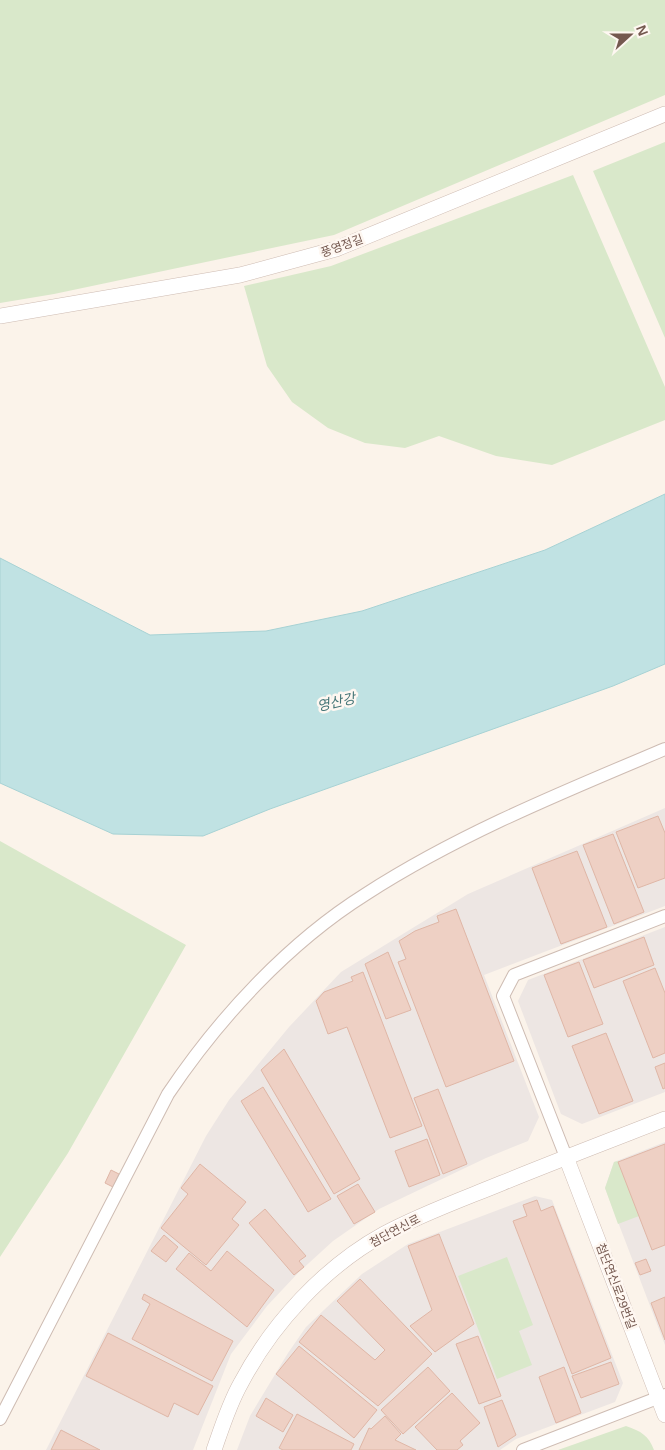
<svg xmlns="http://www.w3.org/2000/svg" width="665" height="1450" font-family="Arial,'Noto Sans KR',sans-serif">
	<rect width="100%" height="100%" fill="#fbf3ea"/>
	<path fill="#ede6e3" d="M 665,808 L 665,906 L 484,975 L 539,1117 L 528,1141 L 486,1158 L 379,1209 L 333,1241 L 298,1273 L 267,1306 L 231,1354 L 193,1450 L 46,1450 L 206,1136 L 229,1100 L 289,1027 L 341,972 L 468,894 Z
		M 665,927 L 665,1092 L 582,1124 L 561,1114 L 518,1001 L 528,980 Z
		M 665,1142 L 665,1345 L 605,1188 L 614,1162 Z
		M 535,1196 L 552,1200 L 623,1383 L 615,1402 L 516,1439 L 500,1450 L 237,1450 L 250,1416 L 288,1353 L 306,1327 L 362,1274 L 408,1244 Z"/>
	<path fill="#d9e8ca" d="M 0,0 L 665,0 L 665,95 L 334,235 L 54,294 L 0,303 Z
		M 665,142 L 665,338 L 593,171 Z
		M 573,175 L 665,387 L 665,420 L 552,465 L 496,456 L 439,436 L 405,448 L 365,443 L 328,428 L 292,402 L 267,366 L 244,286 L 331,266 Z
		M 0,841 L 186,945 L 68,1153 L 0,1257 Z
		M 618,1161 L 639,1216 L 618,1224 L 605,1188 L 614,1162 Z
		M 507,1257 L 533,1325 L 519,1331 L 532,1365 L 497,1379 L 458,1276 Z
		M 626,1426 C 641,1431 649,1436 654,1450 L 558,1450 Z"/>
	<path fill="#c0e2e3" stroke="#a7d2d4" d="M 665,494 L 665,664 L 613,686 L 270,809 L 203,836 L 113,834 L 0,783 L 0,558 L 150,635 L 266,631 L 362,611 L 545,550 Z"/>
	<path fill="#eed0c4" stroke="#dfb6a6" d="M 658,816 L 665,833 L 665,878 L 638,888 L 616,832 Z
		M 613,834 L 644,912 L 614,924 L 583,845 Z
		M 577,851 L 607,927 L 561,944 L 532,868 Z
		M 456,909 L 514,1061 L 446,1087 L 398,962 L 406,959 L 399,941 L 415,931 L 439,922 L 437,916 Z
		M 644,937 L 654,965 L 594,988 L 583,960 Z
		M 388,952 L 411,1010 L 386,1019 L 365,964 Z
		M 579,962 L 603,1024 L 568,1037 L 544,975 Z
		M 655,968 L 665,993 L 665,1053 L 653,1058 L 623,981 Z
		M 363,972 L 422,1126 L 390,1138 L 347,1027 L 328,1034 L 316,1001 L 324,992 L 353,981 L 351,977 Z
		M 606,1033 L 633,1101 L 599,1114 L 572,1046 Z
		M 284,1049 L 360,1179 L 334,1194 L 261,1070 Z
		M 665,1063 L 665,1088 L 663,1089 L 655,1067 Z
		M 263,1087 L 331,1199 L 308,1212 L 241,1101 Z
		M 438,1089 L 467,1164 L 443,1174 L 414,1098 Z
		M 427,1139 L 440,1175 L 409,1187 L 395,1151 Z
		M 665,1144 L 665,1245 L 652,1250 L 618,1162 Z
		M 200,1164 L 246,1202 L 232,1219 L 239,1225 L 206,1265 L 161,1228 L 188,1194 L 181,1188 Z
		M 111,1170 L 119,1174 L 113,1187 L 105,1183 Z
		M 358,1184 L 375,1212 L 354,1224 L 337,1196 Z
		M 537,1200 L 541,1211 L 553,1206 L 611,1358 L 572,1374 L 513,1221 L 527,1216 L 523,1205 Z
		M 265,1209 L 306,1256 L 299,1261 L 304,1267 L 294,1275 L 249,1223 Z
		M 439,1234 L 474,1324 L 435,1352 L 410,1326 L 432,1310 L 408,1246 Z
		M 164,1235 L 178,1247 L 166,1262 L 151,1251 Z
		M 227,1251 L 274,1290 L 247,1327 L 176,1269 L 189,1253 L 211,1271 Z
		M 646,1259 L 651,1271 L 640,1275 L 635,1263 Z
		M 360,1279 L 432,1354 L 378,1406 L 299,1342 L 321,1315 L 375,1360 L 385,1350 L 337,1301 Z
		M 144,1294 L 233,1341 L 212,1381 L 132,1339 L 150,1304 L 142,1299 Z
		M 665,1297 L 665,1340 L 651,1303 Z
		M 108,1333 L 213,1386 L 198,1415 L 174,1403 L 168,1417 L 86,1376 Z
		M 478,1336 L 501,1396 L 479,1404 L 456,1344 Z
		M 299,1346 L 377,1410 L 354,1438 L 276,1374 Z
		M 611,1362 L 619,1384 L 581,1398 L 572,1376 Z
		M 428,1367 L 450,1391 L 403,1434 L 381,1410 Z
		M 564,1367 L 581,1413 L 556,1423 L 539,1377 Z
		M 452,1393 L 480,1423 L 460,1441 L 463,1445 L 457,1450 L 437,1450 L 415,1427 Z
		M 266,1398 L 293,1415 L 283,1432 L 256,1416 Z
		M 502,1400 L 516,1435 L 498,1447 L 484,1407 Z
		M 297,1414 L 354,1444 L 351,1450 L 283,1450 L 279,1448 Z
		M 385,1416 L 401,1434 L 395,1440 L 416,1450 L 359,1450 L 369,1428 L 371,1429 Z
		M 61,1430 L 100,1450 L 51,1450 Z"/>
	<g fill="none" stroke-linecap="round" stroke-linejoin="round">
		<defs>
			<path id="minor" d="M 566,1157 L 503,996 L 514,975 L 665,916
				M 0,1419 L 168,1094 C 219,1018 288,943 366,894 C 459,834 563,792 665,749
				M 523,1450 L 665,1395"/>
			<path id="tertiary" d="M 0,316 L 240,275 L 336,249 L 665,114
				M 566,1157 L 665,1415
				M 214,1450 C 222,1427 229,1404 241,1383 C 272,1324 324,1267 384,1234 C 421,1214 463,1199 502,1183 C 556,1161 611,1140 665,1119"/>
		</defs>
		<use href="#minor" stroke="#cebcb3" stroke-width="14"/>
		<use href="#tertiary" stroke="#cebcb3" stroke-width="16"/>
		<use href="#minor" stroke="#fff" stroke-width="12"/>
		<use href="#tertiary" stroke="#fff" stroke-width="15"/>
	</g>
	<g text-anchor="middle" dominant-baseline="central" stroke-width="5" stroke-linejoin="round" paint-order="stroke">
		<g font-size="12" fill="#74584f" stroke="#fef7f1">
			<text transform="translate(342 246) rotate(-20)">풍영정길</text>
			<text transform="translate(395 1231) rotate(-28)">첨단연신로</text>
			<text transform="translate(616 1286) rotate(69)">첨단연신로29번길</text>
		</g>
		<g font-size="14" font-style="italic" fill="#447577" stroke="#fef7f1">
			<text transform="translate(336 702) rotate(-13)">영산강</text>
		</g>
	</g>
	<g transform="translate(630 35) rotate(69)" stroke="#fef7f1" stroke-width="4" paint-order="stroke">
	<path d="M0-4L9 19L0 12L-9 19Z" fill="#74584f"/>
	<text y="-8" font-size="14" font-weight="bold" text-anchor="middle" fill="#74584f">N</text>
	</g>
</svg>
